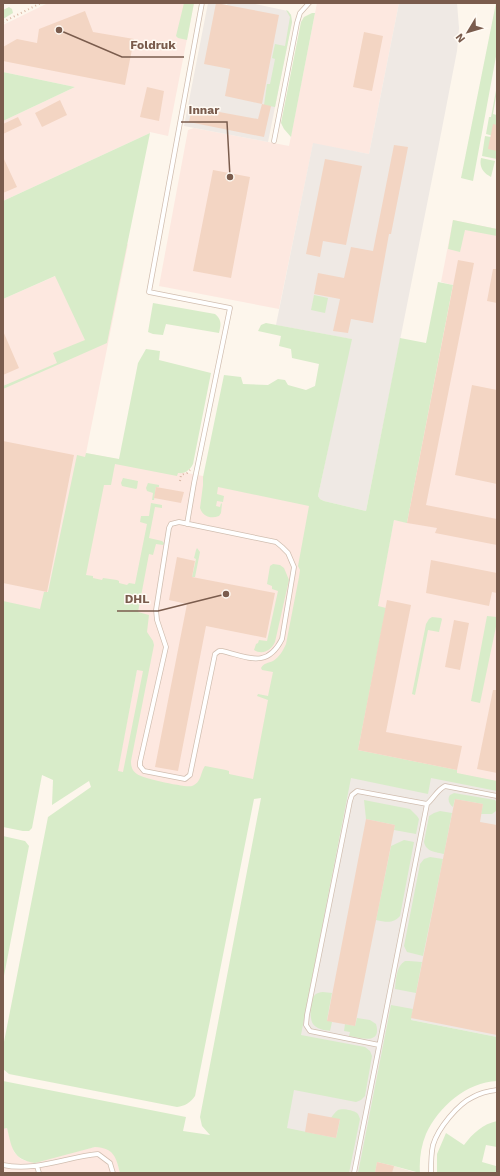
<svg xmlns="http://www.w3.org/2000/svg" width="500" height="1176" font-family="'Work Sans',sans-serif">
	<rect width="100%" height="100%" fill="#fdf6ec"/>
	<path fill="#f5e8da" d="M 377,1162 L 394,1166 L 417,1173 L 370,1173 Z"/>
	<path fill="#fde8e0" d="M 48,3 L 194,3 L 168,136 L 150,132 L 150,133 L 3,201 L 3,121 L 75,87 L 3,72 L 3,25 Z
		M 317,3 L 399,3 L 369,154 L 313,144 L 279,309 L 159,286 L 188,130 L 194,128 L 289,146 Z
		M 453,220 L 497,229 L 497,783 L 349,753 L 394,520 L 407,522 L 453,285 L 441,282 Z
		M 128,244 L 86,453 L 320,499 L 261,797 L 116,778 L 137,670 L 3,606 L 3,299 Z
		M 7,1128 L 14,1152 L 21,1159 L 26,1161 L 95,1147 L 102,1147 L 107,1149 L 114,1154 L 116,1158 L 120,1173 L 3,1173 L 3,1129 Z"/>
	<path fill="#efe9e4" d="M 208,3 L 216,3 L 227,5 L 228,3 L 251,3 L 288,11 L 291,15 L 292,22 L 268,142 L 184,126 Z
		M 399,3 L 457,3 L 459,28 L 457,51 L 438,149 L 366,511 L 324,501 L 320,499 L 318,496 L 351,339 L 276,325 L 313,143 L 369,154 Z
		M 349,753 L 497,783 L 497,1037 L 411,1020 L 370,1173 L 266,1173 Z"/>
	<path fill="#d8ecc9" fill-rule="evenodd" d="M 184,3 L 194,3 L 187,40 L 178,38 L 176,36 Z
		M 496,3 L 497,3 L 497,51 L 473,181 L 461,178 Z
		M 9,7 L 12,9 L 13,13 L 3,19 L 3,10 Z
		M 286,10 L 288,11 L 291,15 L 292,22 L 275,107 L 264,105 L 267,84 L 270,84 L 275,59 L 272,58 L 275,44 L 285,46 L 290,17 Z
		M 312,13 L 315,13 L 291,137 L 284,129 L 281,123 L 301,22 L 304,17 Z
		M 3,72 L 75,87 L 3,121 Z
		M 497,85 L 497,91 L 493,114 L 497,115 L 497,137 L 486,134 L 489,117 L 491,117 Z
		M 150,133 L 107,343 L 3,389 L 3,386 L 57,363 L 53,353 L 85,340 L 55,276 L 3,299 L 3,201 Z
		M 485,136 L 491,137 L 497,151 L 497,159 L 482,156 Z
		M 481,158 L 495,161 L 491,177 C 483,173 479,167 481,158 Z
		M 453,220 L 497,229 L 497,236 L 465,230 L 460,252 L 448,249 Z
		M 438,282 L 453,285 L 407,523 L 394,520 L 378,606 L 386,608 L 358,750 L 457,770 L 457,773 L 497,781 L 497,791 L 431,778 L 428,794 L 351,778 L 301,1035 L 365,1047 L 370,1051 L 372,1056 L 365,1096 L 361,1100 L 356,1102 L 294,1090 L 287,1128 L 336,1138 L 340,1120 L 331,1118 C 333,1115 335,1112 338,1110 C 342,1108 353,1110 357,1113 C 359,1115 359,1117 360,1119 L 349,1173 L 120,1173 C 116,1157 114,1148 95,1147 L 35,1163 C 12,1159 12,1148 7,1128 L 3,1129 L 3,1081 L 186,1117 L 183,1131 L 210,1135 L 202,1126 L 200,1117 L 261,798 L 254,799 L 195,1096 C 190,1103 185,1106 177,1107 L 9,1074 L 3,1069 L 3,1047 L 48,817 L 91,787 L 89,781 L 52,805 L 53,780 L 42,775 L 32,828 L 29,831 L 23,831 L 3,827 L 3,601 L 40,609 L 44,592 L 48,592 L 77,455 L 85,457 L 86,453 L 119,459 L 138,363 L 146,349 L 160,351 L 159,360 L 211,373 L 193,464 C 190,470 185,474 178,473 L 177,476 L 115,464 L 111,485 L 104,485 L 86,575 L 93,576 L 93,578 L 102,580 L 103,578 L 117,580 L 119,581 L 119,583 L 127,585 L 129,583 L 135,584 L 147,524 L 140,522 L 141,516 L 149,516 L 151,503 L 162,505 L 162,508 L 155,507 L 149,538 L 162,541 L 164,543 L 163,545 L 156,544 L 153,555 L 149,554 L 138,612 L 149,615 L 147,632 L 153,641 L 154,645 L 131,761 C 131,766 132,771 137,774 C 141,778 186,788 192,786 C 202,782 200,773 205,766 L 226,770 L 229,771 L 229,774 L 253,779 L 268,700 L 257,696 L 258,694 L 268,696 L 273,672 L 262,670 L 261,668 C 264,663 268,663 273,661 C 279,657 283,651 286,644 L 299,577 L 300,570 L 298,566 L 309,506 L 218,487 L 217,494 L 224,496 L 223,502 L 217,501 L 216,506 L 220,507 L 221,503 L 222,504 L 221,513 L 219,516 C 211,519 203,517 200,508 L 203,485 L 203,477 L 224,375 L 241,377 L 243,384 L 268,385 L 278,379 L 285,380 L 288,385 L 306,390 L 315,386 L 319,364 L 292,358 L 291,349 L 279,346 L 281,336 L 258,331 L 261,325 L 266,323 L 352,339 L 318,496 L 320,499 L 324,501 L 366,511 L 400,338 L 426,343 ZM 137,670 L 143,671 L 123,772 L 118,771 Z
		M 314,295 L 328,298 L 325,313 L 311,310 Z
		M 153,303 L 215,314 C 222,320 221,324 219,333 L 166,324 L 163,335 L 153,334 L 148,332 Z
		M 123,478 L 138,481 L 137,488 L 136,489 L 122,486 L 121,483 Z
		M 148,483 L 159,485 L 159,487 L 156,487 L 154,500 L 152,500 L 153,493 L 147,491 L 146,488 Z
		M 197,548 L 200,552 L 195,577 L 192,577 L 196,559 L 194,558 L 196,550 Z
		M 273,564 L 280,565 L 284,568 L 289,580 L 275,642 C 271,651 262,655 254,650 L 256,644 L 258,643 L 259,640 L 267,641 L 278,591 L 272,589 L 272,586 L 267,584 L 270,566 Z
		M 487,616 L 497,617 L 497,622 L 480,703 L 471,701 Z
		M 432,617 L 441,618 L 442,619 L 439,632 L 428,630 L 415,695 L 412,694 L 426,624 L 429,619 Z
		M 454,793 L 495,800 L 497,803 L 496,811 L 492,814 L 481,814 L 483,804 L 455,799 L 453,807 C 449,804 447,799 450,795 Z
		M 364,800 L 410,809 L 417,816 L 419,819 L 416,834 L 394,830 L 395,825 L 366,819 Z
		M 440,811 L 452,813 L 444,854 C 436,852 426,852 424,842 L 429,816 L 434,813 Z
		M 3,836 L 25,841 L 29,846 L 3,981 Z
		M 404,840 L 414,842 L 400,916 C 393,924 386,922 376,920 L 391,846 Z
		M 430,857 L 443,859 L 423,956 L 407,952 L 404,946 L 420,864 L 424,859 Z
		M 405,961 L 409,961 L 422,962 L 416,993 L 395,989 C 396,980 396,966 405,961 Z
		M 323,992 L 332,993 L 327,1020 L 332,1022 L 330,1031 C 323,1030 317,1029 313,1024 C 309,1018 310,1001 314,996 C 316,993 320,992 323,992 Z
		M 391,1005 L 413,1009 L 411,1020 L 497,1037 L 497,1081 C 467,1082 438,1107 426,1134 C 421,1146 419,1160 420,1173 L 394,1166 L 377,1162 L 375,1173 L 358,1173 Z
		M 357,1018 L 370,1020 L 376,1024 C 382,1045 361,1038 349,1036 L 350,1032 L 344,1031 L 345,1024 L 355,1026 Z
		M 497,1121 L 497,1147 L 486,1145 L 482,1162 L 496,1166 L 497,1160 L 497,1173 L 437,1173 L 437,1154 L 446,1133 L 464,1145 C 473,1133 483,1124 497,1121 Z"/>
	<path fill="#f3d5c3" d="M 216,3 L 279,15 L 262,104 L 225,96 L 230,69 L 204,64 Z
		M 85,11 L 93,32 L 134,39 L 125,85 L 3,61 L 3,47 L 17,39 L 37,43 L 39,29 Z
		M 364,32 L 383,36 L 372,91 L 353,87 Z
		M 147,87 L 164,91 L 159,121 L 140,117 Z
		M 60,100 L 67,115 L 42,127 L 35,113 Z
		M 262,104 L 271,106 L 264,137 L 189,122 L 192,107 L 258,119 Z
		M 18,117 L 22,125 L 3,134 L 3,124 Z
		M 493,124 L 497,125 L 497,151 L 488,149 Z
		M 394,145 L 408,147 L 391,234 L 389,234 L 373,323 L 351,319 L 348,333 L 333,331 L 340,299 L 314,294 L 318,273 L 344,278 L 351,247 L 373,251 Z
		M 3,157 L 17,187 L 3,193 Z
		M 325,159 L 362,166 L 346,245 L 323,241 L 320,257 L 306,254 Z
		M 213,170 L 250,177 L 231,278 L 193,271 Z
		M 458,260 L 474,263 L 426,505 L 497,519 L 497,545 L 435,533 L 437,528 L 407,523 Z
		M 493,269 L 497,269 L 497,303 L 487,301 Z
		M 3,331 L 19,368 L 3,375 Z
		M 472,385 L 497,390 L 497,484 L 455,475 Z
		M 3,441 L 74,455 L 47,592 L 3,583 Z
		M 156,487 L 184,492 L 181,503 L 154,498 Z
		M 177,557 L 195,561 L 192,577 L 275,593 L 266,638 L 206,626 L 178,771 L 155,767 L 187,604 L 169,600 Z
		M 431,560 L 497,573 L 497,593 L 492,592 L 489,606 L 426,593 Z
		M 387,600 L 411,605 L 386,732 L 462,746 L 457,770 L 358,750 Z
		M 454,620 L 469,623 L 460,670 L 445,667 Z
		M 493,690 L 497,690 L 497,773 L 477,769 Z
		M 455,799 L 483,804 L 480,822 L 497,825 L 497,1035 L 411,1018 Z
		M 366,819 L 395,825 L 355,1026 L 327,1021 Z
		M 308,1113 L 340,1119 L 336,1138 L 305,1132 Z
		M 377,1162 L 394,1166 L 392,1173 L 375,1173 Z"/>
	<g fill="none" stroke-linecap="round" stroke-linejoin="round">
		<defs>
			<path id="lane" d="M 274,141 L 297,23 L 300,13 L 309,3
				M 179,522 L 276,542 L 282,547 L 288,553 L 294,567 L 282,639 C 267,669 248,657 222,651 L 219,651 L 215,654 L 190,775 L 185,779 L 144,771 L 140,766 L 140,762 L 166,647 L 157,620 L 156,610 L 169,528 L 171,524 Z
				M 187,524 L 194,483 L 230,308 L 149,292 L 202,3
				M 379,1045 L 310,1031 L 306,1025 L 307,1015 L 350,801 L 352,795 L 357,791 L 427,804
				M 3,1165 C 35,1172 66,1157 98,1154 L 110,1163 L 113,1173
				M 37,1166 L 39,1173
				M 354,1173 L 427,804 C 434,798 437,790 445,786 L 497,796
				M 431,1173 C 431,1163 431,1154 433,1145 C 438,1128 458,1104 473,1097 C 480,1093 489,1091 497,1090"/>
		</defs>
		<use href="#lane" stroke="#d1beb0" stroke-width="5.5"/>
		<path stroke="#d9b8a5" stroke-width="2" stroke-dasharray="1 3" stroke-linecap="butt" d="M 3,22 L 41,3
			M 180,481 L 181,475 L 187,473 L 190,470"/>
		<use href="#lane" stroke="#fff" stroke-width="4"/>
	</g>
	<path fill="none" stroke="#7a5c4d" stroke-width="1.5" d="M59 30L122 57H184M230 177L227 122H181M226 594L158 611H117"/>
	<g fill="#7a5c4d" stroke="#fffaf3" stroke-width="1.5">
		<circle cx="59" cy="30" r="4"/>
		<circle cx="230" cy="177" r="4"/>
		<circle cx="226" cy="594" r="4"/>
	</g>
	<g font-size="12" text-anchor="middle" font-weight="bold" fill="#7a5c4d" stroke="#fffaf3" stroke-width="3" stroke-linejoin="round" paint-order="stroke">
		<text x="153" y="49">Foldruk</text>
		<text x="204" y="114">Innar</text>
		<text x="137" y="603">DHL</text>
	</g>
	<rect width="500" height="1176" fill="none" stroke="#7a5c4d" stroke-width="8"/>
	<g transform="translate(468 32) rotate(232)" stroke="#fffaf3" stroke-width="3" paint-order="stroke">
	<path d="M0-3L7 15L0 10L-7 15Z" fill="#7a5c4d"/>
	<text y="-6" font-size="11" font-weight="bold" text-anchor="middle" fill="#7a5c4d">N</text>
	</g>
</svg>
